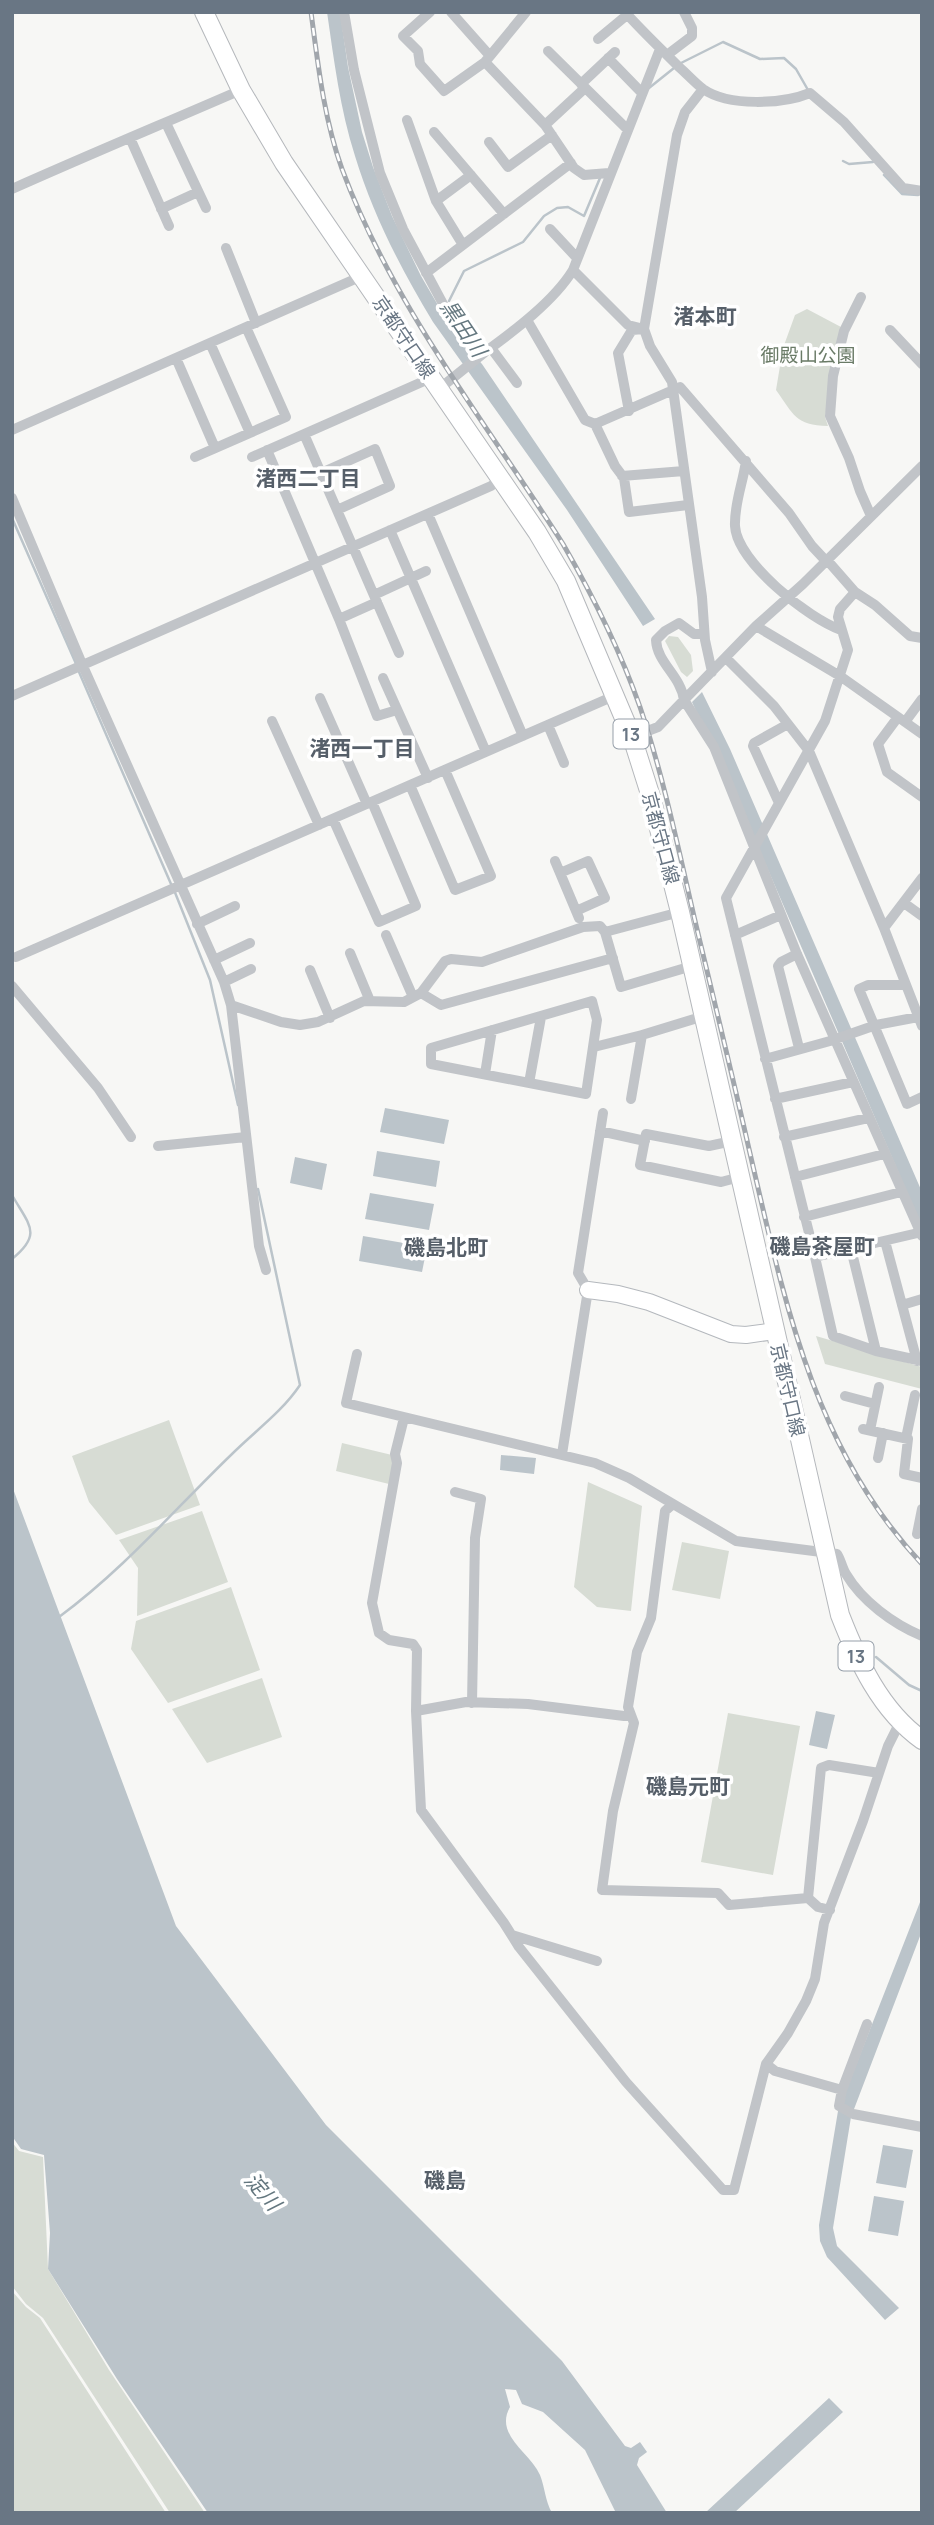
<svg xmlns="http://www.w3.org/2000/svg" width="934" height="2525" font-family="Manrope,'Noto Sans JP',sans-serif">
	<rect width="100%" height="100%" fill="#f7f7f5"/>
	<path fill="#d7dcd4" d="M 807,309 L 841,327 L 825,417 L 828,426 C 795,425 794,415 776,390 L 783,348 L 795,315 Z
		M 669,636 L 678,637 L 691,655 L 693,671 L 687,677 L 681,672 L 665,641 Z
		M 816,1336 L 922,1367 L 922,1389 L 825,1364 Z
		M 169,1420 L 200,1505 L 116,1535 L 89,1502 L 72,1456 Z
		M 342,1443 L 392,1455 L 393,1462 L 389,1484 L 336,1471 Z
		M 588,1482 L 642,1506 L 631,1611 L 597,1607 L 574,1587 Z
		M 202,1511 L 228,1582 L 137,1616 L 138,1568 L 119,1540 Z
		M 682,1542 L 729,1551 L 720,1599 L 672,1590 Z
		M 231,1587 L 260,1670 L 168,1703 L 131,1649 L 136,1621 Z
		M 262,1678 L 282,1737 L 207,1763 L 172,1709 Z
		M 728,1713 L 800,1726 L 773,1875 L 701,1862 Z
		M 12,2142 L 19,2151 L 43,2157 L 48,2269 L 109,2370 L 205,2513 L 170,2513 L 43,2318 L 26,2304 L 12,2286 Z
		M 12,2291 L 26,2307 L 40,2318 L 166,2513 L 12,2513 Z"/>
	<path fill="#bbc4ca" d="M 327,12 L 340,12 L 348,67 L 362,132 L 373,167 L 392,216 L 421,276 L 453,331 L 482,364 L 655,619 L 643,626 L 567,510 L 433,322 C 401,269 373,215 355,156 C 340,109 334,60 327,12 Z
		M 702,692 L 730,749 L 922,1192 L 922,1227 L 760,851 L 692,702 Z
		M 385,1108 L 449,1120 L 444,1144 L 380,1132 Z
		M 377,1151 L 440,1161 L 436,1187 L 373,1176 Z
		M 295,1157 L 327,1164 L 322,1190 L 290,1183 Z
		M 370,1193 L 434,1204 L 429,1230 L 365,1219 Z
		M 363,1236 L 427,1247 L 422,1272 L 359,1261 Z
		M 501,1455 L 536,1458 L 534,1474 L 500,1470 Z
		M 12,1486 L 176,1926 L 326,2125 L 562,2361 L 625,2446 L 631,2448 L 640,2442 L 647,2452 L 639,2458 L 637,2465 L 667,2513 L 616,2513 L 585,2450 L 543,2412 L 522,2404 L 516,2390 L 505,2389 L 510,2407 C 494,2435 530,2452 540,2475 C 545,2488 545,2500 552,2513 L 208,2513 L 117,2379 L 48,2269 L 50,2233 L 44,2155 L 21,2149 L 12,2136 Z
		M 816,1711 L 835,1715 L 827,1749 L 809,1745 Z
		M 922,1897 L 922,1931 L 851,2117 L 833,2228 L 837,2246 L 899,2308 L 885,2320 L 827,2257 L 820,2241 L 819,2225 L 838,2111 Z
		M 883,2145 L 913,2150 L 906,2188 L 876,2183 Z
		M 874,2196 L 904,2201 L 898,2236 L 868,2231 Z
		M 829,2398 L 843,2412 L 734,2513 L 705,2513 Z"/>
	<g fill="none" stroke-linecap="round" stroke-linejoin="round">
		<path stroke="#bbc4ca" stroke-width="2.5" d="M 679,64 L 723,42 L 760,59 L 784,58 L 796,69 L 808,90
			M 649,88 L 674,68
			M 843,161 L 849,164 L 873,162
			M 884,175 L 902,194 L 918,195
			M 449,301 L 464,271 L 523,242 L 544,216 L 557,208 L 568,207 L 584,216 L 600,178
			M 12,518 L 77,666
			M 79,672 L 171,884
			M 174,890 L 210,980 L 238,1105
			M 12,1195 C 29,1225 43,1234 12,1259
			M 59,1617 C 124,1569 174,1510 232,1454 C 255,1431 282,1412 300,1385 L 258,1189
			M 876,1657 L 909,1685 L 922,1691"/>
		<defs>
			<path id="secondary" d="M 588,1290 L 618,1294 L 649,1302 L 731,1334 L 746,1335 L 775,1331"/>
			<path id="primary" d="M 204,12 L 241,90 L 284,163 L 537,532 L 566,581 L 632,737 L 651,797 L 680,912 L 840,1615 C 858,1661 880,1710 922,1740"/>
		</defs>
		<use href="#secondary" stroke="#b4b8bd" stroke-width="18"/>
		<use href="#primary" stroke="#b5b8bc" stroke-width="20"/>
		<path stroke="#c1c4c8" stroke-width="10" d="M 344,12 L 354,70 L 380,173 L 403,229 L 450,317 L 463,336 L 485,352 C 514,331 554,301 573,270
			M 430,12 L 403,36 L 418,51 L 420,64 L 444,91 L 485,62 L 526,12
			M 451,12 L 490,56
			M 625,12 C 642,31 661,49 679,67 C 687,74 695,83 703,89 C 729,107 783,104 810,93 L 844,122 L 903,188 L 922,191
			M 598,39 L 627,15
			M 660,49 L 573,270 L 628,325 L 644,329 L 650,346 L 672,382 L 702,597 L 705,640 L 712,672
			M 548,51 L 627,129
			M 667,55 L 692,36 L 692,28 L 684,12
			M 608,58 L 642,93
			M 485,62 L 545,125 L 574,168 L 584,175 L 609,173
			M 581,84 L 615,52
			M 407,120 L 436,201 L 463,245
			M 166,123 L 206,208
			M 545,125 L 585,88
			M 434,132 L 504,214
			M 130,138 L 169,226
			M 489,142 L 508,167 L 552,135
			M 12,189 C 88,155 165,123 241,90
			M 436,201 L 471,175
			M 161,209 L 198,192
			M 550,229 L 577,258
			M 226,248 L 256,323
			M 426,273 L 571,163
			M 861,297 L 844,331 L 833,376 L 830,416 L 849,458 L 860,491 L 871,516
			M 527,320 L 585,420 L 595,424 L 680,387 L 789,513 L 812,546 L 826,561
			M 890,330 L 922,364
			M 210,343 L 250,433
			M 491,348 L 517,383
			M 176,358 L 215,448
			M 439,389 L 485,352
			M 629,411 L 618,353 L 632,330 L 644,329 L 677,135 L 685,112 L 703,89
			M 595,424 L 615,466 L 624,478 L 629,512 L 688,505
			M 12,430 L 362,276
			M 304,434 L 399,653
			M 267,450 L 339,619 L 377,716 L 397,710
			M 195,457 L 286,417 L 246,327
			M 252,457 L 431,378
			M 746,461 C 743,483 734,504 735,526 C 737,562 809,619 841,630
			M 321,473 L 375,449 L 390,486 L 337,510
			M 622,476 L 684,471
			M 12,498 L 82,664 L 224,982 L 231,1005 L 259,1246 L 266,1270
			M 428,514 L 523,736
			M 390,530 L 486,752
			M 827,560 L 855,592 L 875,605 L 910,636 L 922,638
			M 855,592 L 840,609 L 838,617 L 848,650 L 825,721 L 726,898 L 815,1257 L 922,1232
			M 374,595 L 426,571
			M 339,619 L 377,602
			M 756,626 L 840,676 L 922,734
			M 726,658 L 774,706 L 809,751 L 884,928 L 922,1026
			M 383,678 L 428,778
			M 12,696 L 491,486 L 501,479
			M 320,698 L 367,804
			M 684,700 L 756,626 L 803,584 L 922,466
			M 684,700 C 681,676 657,663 656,640 L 665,631 L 679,623 L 694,634 L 704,634
			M 898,717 L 878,744 L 887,772 L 922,797
			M 272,721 L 319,825
			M 905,722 L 922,699
			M 548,725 L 564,763
			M 632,737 L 658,727 L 684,700 L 714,747 L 797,954 L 922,1236
			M 410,785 L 455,890 L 491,876 L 445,770
			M 779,803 L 753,746 L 754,743 L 788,724
			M 333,819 L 379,922 L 416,906 L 372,802
			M 555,861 L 579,918
			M 560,873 L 588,861 L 605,898 L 576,911
			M 904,903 L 922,916
			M 197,924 L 235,906
			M 884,928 L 922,878
			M 605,932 L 680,912
			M 386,935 L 413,997
			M 735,935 L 781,915
			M 350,953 L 370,1001
			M 797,954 L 781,962 L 778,966 L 799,1048
			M 16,957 L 614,696
			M 214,960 L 250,943
			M 310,970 L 330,1018
			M 224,982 L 251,969
			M 906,985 L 868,985 L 859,989 L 907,1104 L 922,1097
			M 12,986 L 98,1088 L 131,1137
			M 421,993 L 441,1005 L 613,958
			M 592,1001 L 597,1020 L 586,1094 L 431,1064 L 431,1048 Z
			M 231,1005 L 281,1022 L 300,1025 L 318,1022 L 364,1001 L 404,1002 L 421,993 L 445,961 L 451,959 L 482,962 L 583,927 L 600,926 L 605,932 L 621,987 L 692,966
			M 594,1047 L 642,1035 L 704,1016
			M 765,1059 L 830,1041 L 876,1025 L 918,1017
			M 485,1074 L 492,1030
			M 529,1083 L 541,1017
			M 631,1099 L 642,1035
			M 775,1099 L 853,1082
			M 600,1131 L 645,1141
			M 784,1137 L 868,1118
			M 732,1141 L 709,1146 L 646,1134 L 640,1165 L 721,1182 L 740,1177
			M 158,1146 L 246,1137
			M 795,1177 L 884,1154
			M 804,1217 L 901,1192
			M 885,1241 L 917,1361
			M 851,1249 L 876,1351
			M 815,1257 L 833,1336 L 876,1351 L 922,1361
			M 902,1305 L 922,1299
			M 357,1354 L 346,1403 L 595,1463 L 629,1478 L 736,1541 L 837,1554 C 841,1560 842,1568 846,1574 C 862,1601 893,1624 922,1636
			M 845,1396 L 875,1404
			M 404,1418 L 395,1454 L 397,1463 L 372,1603 L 379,1633 L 389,1640 L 413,1644 L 417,1650 L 416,1711 L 421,1810 L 504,1923 L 519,1947 L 626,2082 L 723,2190 L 734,2190 L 766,2064 L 788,2033 L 806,2001 L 815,1979 L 824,1923 L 863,1821 L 888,1746 L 900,1722
			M 863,1429 L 908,1439 L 904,1474 L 922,1478
			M 870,1430 L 879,1387
			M 906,1438 L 915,1395
			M 562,1454 L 588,1290 L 578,1273 L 603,1113
			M 878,1458 L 883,1433
			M 455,1492 L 481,1499 L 475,1538 L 472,1703
			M 673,1504 L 665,1511 L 651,1618 L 637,1652 L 628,1707 L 634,1723 L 613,1811 L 602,1890 L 718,1893 L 729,1905 L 808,1898 L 821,1768 L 829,1765 L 879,1773
			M 917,1534 L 922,1509
			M 416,1711 L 466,1702 L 528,1704 L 624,1716 L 631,1715
			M 808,1898 L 818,1907 L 830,1910
			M 512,1935 L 597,1961
			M 867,2024 L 842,2090 L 839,2106 L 853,2114 L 922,2127
			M 766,2064 L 775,2071 L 842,2090"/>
		<use href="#secondary" stroke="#fff" stroke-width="16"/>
		<use href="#primary" stroke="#fff" stroke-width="18"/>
		<defs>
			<path id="rail" d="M 311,12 C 318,65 324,119 342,169 C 393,306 485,421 563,544 C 593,596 620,650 640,707 C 664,778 679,852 696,925 C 714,1000 732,1074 749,1149 C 784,1299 813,1448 922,1564"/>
		</defs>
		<use href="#rail" stroke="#a1a6ac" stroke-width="5"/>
		<use href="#rail" stroke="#fff" stroke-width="2.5" stroke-dasharray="8" stroke-linecap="butt"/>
	</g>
	<g text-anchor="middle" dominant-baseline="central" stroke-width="7" stroke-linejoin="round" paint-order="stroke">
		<g fill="#fff" stroke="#969fa9" stroke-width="2">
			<rect x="613.5" y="719.5" width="35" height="29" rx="5"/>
			<rect x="838.5" y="1641.5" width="35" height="29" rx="5"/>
		</g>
		<g font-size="18" font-weight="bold" fill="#697684">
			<text x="631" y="734">13</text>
			<text x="856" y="1656">13</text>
		</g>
		<g font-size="19" fill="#697684" stroke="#fff">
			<text transform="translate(404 337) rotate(56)">京都守口線</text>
			<text transform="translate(661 838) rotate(75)">京都守口線</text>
			<text transform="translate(788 1390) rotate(77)">京都守口線</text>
		</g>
		<g font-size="19" fill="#6a7b67" stroke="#fff">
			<text x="808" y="355">御殿山公園</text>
		</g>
		<g font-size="21" font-weight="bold" fill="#565f69" stroke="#fff">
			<text x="705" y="316">渚本町</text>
			<text x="308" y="478">渚西二丁目</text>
			<text x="362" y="748">渚西一丁目</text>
			<text x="822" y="1246">磯島茶屋町</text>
			<text x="446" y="1247">磯島北町</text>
			<text x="688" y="1786">磯島元町</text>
			<text x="445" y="2180">磯島</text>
		</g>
		<g font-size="21" font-style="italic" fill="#64777f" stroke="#fff">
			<text transform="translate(464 328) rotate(56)">黒田川</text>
			<text transform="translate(263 2191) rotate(49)">淀川</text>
		</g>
	</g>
	<rect width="934" height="2525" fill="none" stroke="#697684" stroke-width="28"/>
</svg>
